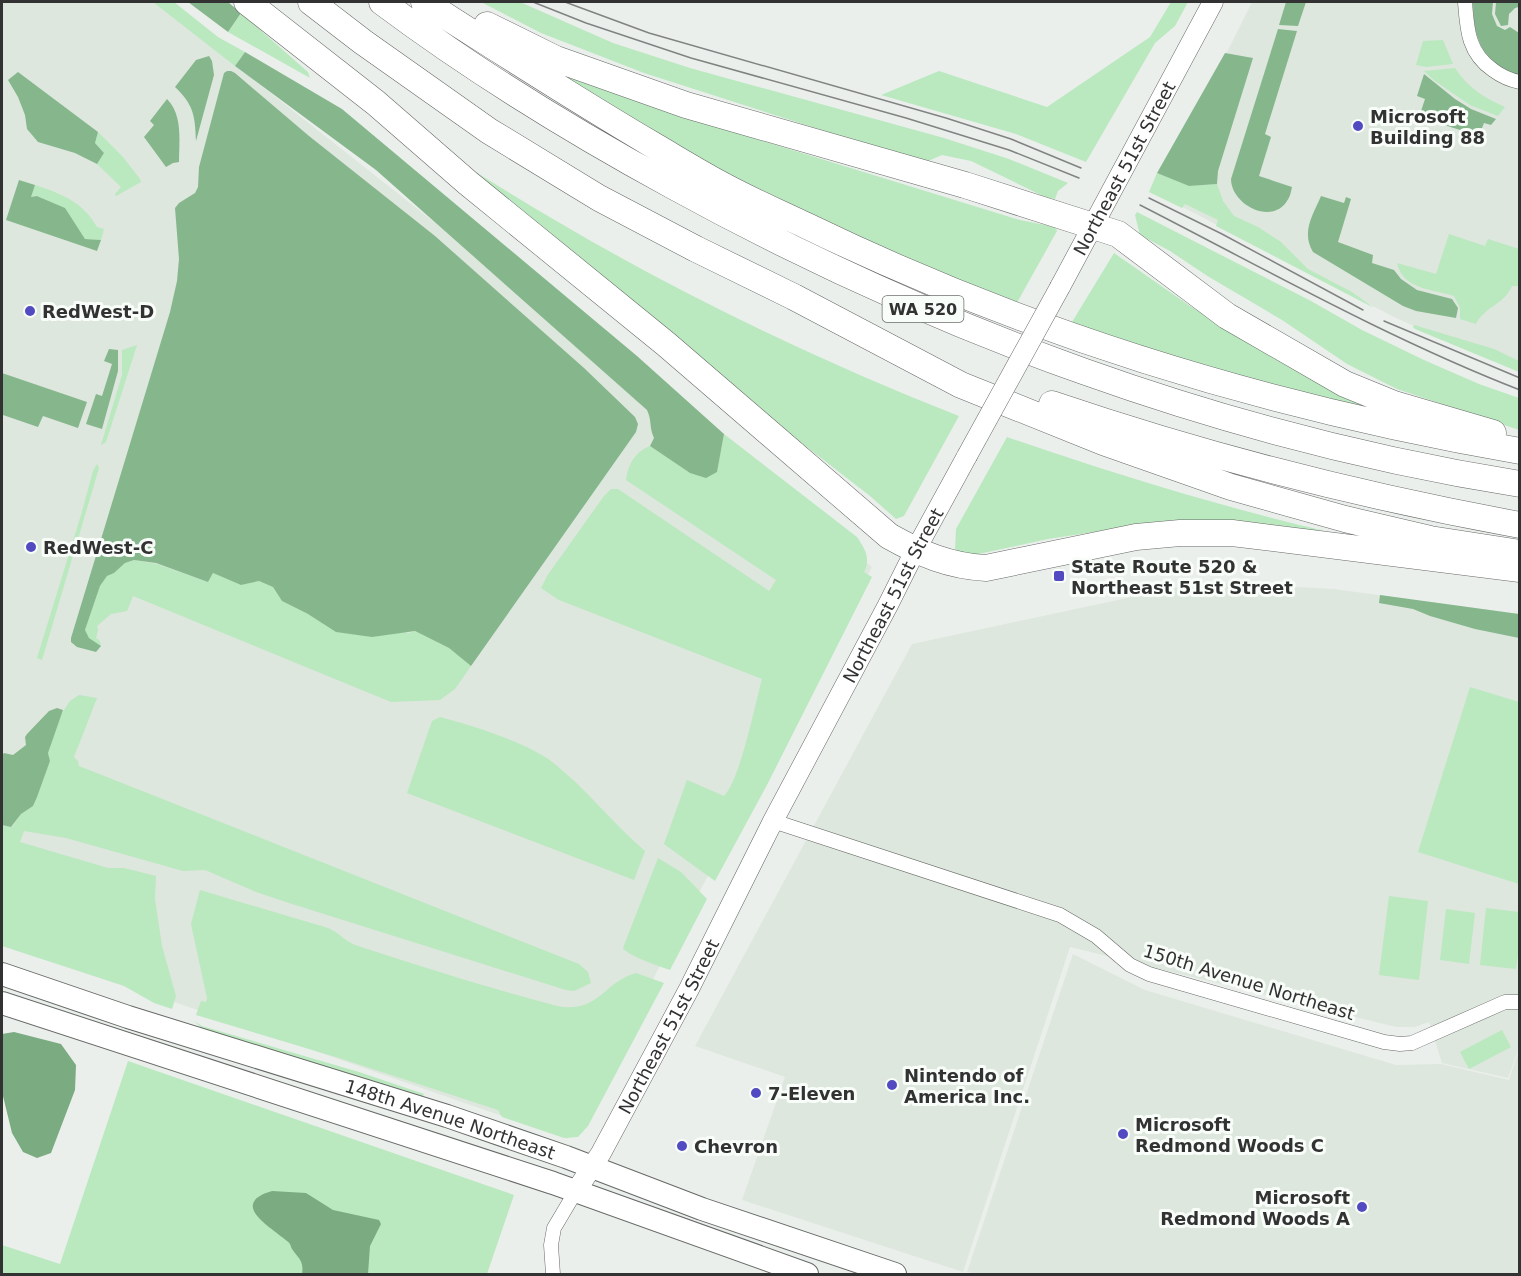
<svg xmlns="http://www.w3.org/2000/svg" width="1521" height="1276" font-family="'DejaVu Sans',sans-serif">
	<rect width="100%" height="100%" fill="#ebefec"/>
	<path fill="#dde7dd" d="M 2,2 L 155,2 L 872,567 L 568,1139 L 2,942 Z
		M 1252,2 L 1519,2 L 1519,370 L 1467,350 L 1394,317 L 1150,190 L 1223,60 Z
		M 1202,582 L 1334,589 L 1519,614 L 1520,1045 L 1508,1078 L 1442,1063 L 1429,1022 L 1415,1027 L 1396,1027 L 1070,947 L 963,1272 L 742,1200 L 785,1077 L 695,1046 L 912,644 Z
		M 1073,954 L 1145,990 L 1396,1065 L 1441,1064 L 1509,1080 L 1519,1049 L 1519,1274 L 977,1274 L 967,1272 Z"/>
	<path fill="#bae8bf" d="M 153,2 L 174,2 L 218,37 L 245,52 L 235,66 Z
		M 481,2 L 520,2 L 613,43 L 690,68 L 944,138 L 1009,159 L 1068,183 L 1058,191 L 1055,199 L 1045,197 L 971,161 L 942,155 L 926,162 L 893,153 L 644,73 L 541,33 Z
		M 1171,2 L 1188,2 L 1175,26 L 1155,43 L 1086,162 L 1016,134 L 881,95 L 939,71 L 1047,107 L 1150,37 Z
		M 241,13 L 308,72 L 310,78 L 228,32 Z
		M 1443,40 L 1453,64 L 1426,67 L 1416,65 L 1423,41 Z
		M 536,66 L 681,116 L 1020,220 L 1055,227 L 1057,231 L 1014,308 L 724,173 Z
		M 1455,68 C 1467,87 1484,98 1505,107 L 1498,116 L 1470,105 L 1435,81 L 1424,71 Z
		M 98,132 L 123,157 L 140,179 L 141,182 L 116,196 L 115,194 L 121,187 L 97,164 L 104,153 L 95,143 Z
		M 419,135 C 588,248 770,342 959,416 L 904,516 L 896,519 L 870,496 L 737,393 Z
		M 1157,173 L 1189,186 L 1217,184 L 1223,201 L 1234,216 L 1258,227 L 1281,242 L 1308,269 L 1352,292 L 1374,308 L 1216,226 L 1218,220 L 1185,204 L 1182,208 L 1149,192 Z
		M 35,185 C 62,194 83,202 97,227 L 104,229 L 101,240 L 85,239 L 64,208 L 38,196 L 30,197 Z
		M 1137,212 L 1311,301 L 1362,330 L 1424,360 L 1479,384 L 1519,398 L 1519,430 L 1397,389 L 1347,364 L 1282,320 L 1209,277 L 1170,251 L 1140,235 L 1135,215 Z
		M 1449,234 L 1485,246 L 1488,239 L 1519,249 L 1519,286 L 1512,286 C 1504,305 1485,306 1476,324 L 1460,319 L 1460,308 L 1454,296 C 1433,289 1403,290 1397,263 L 1436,274 Z
		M 1114,253 L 1190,306 L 1229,329 L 1375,405 L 1374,411 L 1181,363 L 1069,327 Z
		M 1414,325 L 1494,349 L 1519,361 L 1519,372 L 1415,329 L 1413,327 Z
		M 137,345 L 106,442 L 101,445 L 122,375 L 122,350 Z
		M 724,434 L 857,537 C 865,549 871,558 864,572 L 872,577 L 767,785 L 715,881 L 664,844 L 687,780 L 724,796 C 740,780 755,705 762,679 L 559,600 L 541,588 L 547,576 L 604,496 L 611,489 L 618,489 L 769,591 L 776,580 L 626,480 C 628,464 635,452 650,446 L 690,473 L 717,471 Z
		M 1007,437 C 1111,473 1218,506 1325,531 L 1280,527 L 1107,530 L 1048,539 L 974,555 L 961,553 L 955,549 L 956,529 Z
		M 97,464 L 99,468 L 42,660 L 37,658 L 81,515 L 93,471 Z
		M 134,560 L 157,564 L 208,582 L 213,573 L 241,585 L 259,581 L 273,587 L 282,601 L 308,614 L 409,633 L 415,631 L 449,648 L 471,666 L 455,689 L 440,700 L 391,702 L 133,596 L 127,611 L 111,614 L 97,626 L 98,630 L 96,638 L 100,641 L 101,646 L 89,638 L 85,630 L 100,586 L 107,576 L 114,573 L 125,563 Z
		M 1470,687 L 1519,702 L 1519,884 L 1418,852 Z
		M 79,695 L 97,698 L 74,757 L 78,761 L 79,766 L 579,964 L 588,972 L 591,983 L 574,991 L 566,990 L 289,903 L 256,892 L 205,870 L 183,871 L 66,838 L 24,831 L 20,842 L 108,868 L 124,868 L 156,876 L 155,899 L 162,946 L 176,996 L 172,1009 L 154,1003 L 124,986 L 2,946 L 2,825 L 12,827 L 21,814 L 33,806 L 50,761 L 48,753 L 60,716 L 70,701 Z
		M 440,717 C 471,725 525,742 551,761 C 586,788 612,823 645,851 L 634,880 L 407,793 L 432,721 Z
		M 658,858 L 681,872 L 707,899 L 670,970 C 661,967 626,955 623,948 Z
		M 200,890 L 328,928 C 338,932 345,941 355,945 C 422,967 489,988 557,1006 C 599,1014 603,982 636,973 L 664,983 L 588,1126 L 578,1137 L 564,1138 L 502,1117 L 498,1110 L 339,1058 L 196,1015 L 201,1001 L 206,1002 L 207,998 L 191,924 Z
		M 1389,896 L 1428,901 L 1419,980 L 1379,975 Z
		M 1486,908 L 1519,912 L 1520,940 L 1516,969 L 1480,965 Z
		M 1446,909 L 1475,913 L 1469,964 L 1440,960 Z
		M 194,1021 L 202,1026 L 359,1072 L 424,1094 L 422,1098 L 358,1076 L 205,1031 Z
		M 1502,1030 L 1511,1047 L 1469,1069 L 1460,1052 Z
		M 128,1061 L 514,1195 L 487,1274 L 2,1274 L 2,1245 L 60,1264 Z"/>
	<path fill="#86b78c" d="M 188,2 L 228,2 L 241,13 L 228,32 Z
		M 1286,2 L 1306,2 L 1298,26 L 1279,25 Z
		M 1473,2 L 1493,2 L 1492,14 L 1497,26 L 1505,30 L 1510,27 L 1519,33 L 1519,75 C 1482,65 1473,37 1473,2 Z
		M 1496,2 L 1519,2 L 1519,7 L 1515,8 L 1509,14 L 1508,25 L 1501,26 L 1495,14 Z
		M 1278,29 L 1297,31 L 1265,134 L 1271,137 L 1259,176 L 1292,187 C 1291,192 1290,197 1287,201 C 1271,226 1231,204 1231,179 Z
		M 245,52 L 342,109 L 637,356 L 724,434 L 717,472 L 706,478 L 690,473 L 650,446 L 654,438 C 649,428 652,420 647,410 L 376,170 L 235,66 Z
		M 1225,53 L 1253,58 L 1218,171 L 1217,184 L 1189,186 L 1157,173 Z
		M 209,56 L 212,61 L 214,75 L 196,141 C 195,116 194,105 175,87 L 196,60 Z
		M 227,71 L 231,71 L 235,73 L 309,136 L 435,236 L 584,368 L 635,417 L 638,424 L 636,432 L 471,666 L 449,648 L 415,631 L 372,637 L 336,632 L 308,614 L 282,601 L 273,587 L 259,581 L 241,585 L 213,573 L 208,582 L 156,563 L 134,560 L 125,563 L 114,573 L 107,576 L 100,586 L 85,630 L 89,638 L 101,646 L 96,652 L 77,647 L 71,642 L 71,638 L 170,312 L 177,281 L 179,259 L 175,208 L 179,203 L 195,193 L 198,187 L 199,167 L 224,73 Z
		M 18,72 L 98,132 L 95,143 L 104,153 L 97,164 L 75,153 L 38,142 L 27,129 L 25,115 L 18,97 L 8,80 Z
		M 1424,74 L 1455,99 L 1471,109 L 1496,119 L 1491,125 L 1484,123 L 1479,136 L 1419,117 L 1425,99 L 1417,96 Z
		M 167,99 C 183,115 179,141 179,162 L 173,163 L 166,167 L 144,137 L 154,125 L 150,121 Z
		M 19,180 L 35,185 L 31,197 L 37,196 L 65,208 L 85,239 L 101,240 L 97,251 L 6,220 Z
		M 1321,196 L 1344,203 L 1346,197 L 1351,199 L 1338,242 L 1373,255 L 1372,263 L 1394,270 L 1401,279 L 1417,290 L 1452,299 L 1458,308 L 1456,318 L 1416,311 L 1403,306 L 1313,252 C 1301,232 1313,215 1321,196 Z
		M 109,349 L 118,350 L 118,371 L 102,429 L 86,424 L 96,394 L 102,396 L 112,364 L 104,361 Z
		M 2,373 L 87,402 L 78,428 L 43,416 L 38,427 L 3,415 Z
		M 1380,595 L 1519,614 L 1519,638 L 1475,629 L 1430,616 L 1413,609 L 1379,603 Z
		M 57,708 L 63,710 L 48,753 L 50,761 L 37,797 L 33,806 L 21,814 L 11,827 L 2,825 L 2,755 L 4,753 L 13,755 L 26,745 L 25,737 L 27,734 L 49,711 Z"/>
	<path fill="#7bab81" d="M 14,1032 L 61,1044 L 76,1065 L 75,1090 L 51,1153 L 37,1158 L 23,1152 L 12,1133 L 2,1092 L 2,1034 Z
		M 272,1191 L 306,1193 L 333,1210 L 379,1220 L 381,1224 L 370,1246 L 368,1274 L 302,1274 C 304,1261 299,1259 292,1249 C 290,1245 291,1244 287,1241 C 271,1227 228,1204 272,1191 Z"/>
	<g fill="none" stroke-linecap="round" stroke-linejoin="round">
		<defs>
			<path id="street" d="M 1465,2 C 1467,29 1468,53 1493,70 C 1501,76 1509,80 1520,82
				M 773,821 L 1060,915 L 1096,936 L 1130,965 L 1149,974 L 1384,1042 L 1400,1044 L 1412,1043 L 1505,1002 L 1520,1002
				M 553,1274 L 551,1245 L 554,1228 L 576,1191"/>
			<g id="secondary">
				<path id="s1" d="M 1060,287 L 1213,2"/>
				<path id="s2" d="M 576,1191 L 601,1153 L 689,989 L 773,821 L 888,605 L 915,551 L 967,456"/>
			</g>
			<g id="primary">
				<path id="s3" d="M 2,974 L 128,1017 L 447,1116 L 566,1157 L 702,1209 L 895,1274"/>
				<path d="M 2,1003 L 553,1183 L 807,1274"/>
			</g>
			<path id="highway" d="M 247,2 L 376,103 L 468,183 L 666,344 L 889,536 C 921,554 949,566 986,568 L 1136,537 L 1180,533 L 1232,533 L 1520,569
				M 311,2 L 363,42 L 489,131 L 599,198 L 696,249 L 794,297 L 961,385 L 1103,442 L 1231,487 L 1345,519 L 1430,539 L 1520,553
				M 382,2 C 473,70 572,131 673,186 C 935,330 1224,437 1520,484
				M 424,2 C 500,51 575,99 653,145 C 677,159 701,174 726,187 C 752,201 780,213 807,226 C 1034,336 1271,408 1520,451
				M 487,25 L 556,59 L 686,105 L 965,185 L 1118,234 L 1227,316 L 1345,384 L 1394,404 L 1493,433
				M 1052,404 C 1205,456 1361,496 1520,525"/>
		</defs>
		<use href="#street" stroke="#666966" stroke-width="15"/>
		<use href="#secondary" stroke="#666966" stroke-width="21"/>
		<use href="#primary" stroke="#666966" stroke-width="24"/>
		<use href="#highway" stroke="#666966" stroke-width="27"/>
		<use href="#street" stroke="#fff" stroke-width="14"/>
		<use href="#secondary" stroke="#fff" stroke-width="20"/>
		<use href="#primary" stroke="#fff" stroke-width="22"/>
		<use href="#highway" stroke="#fff" stroke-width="26"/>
		<path stroke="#818382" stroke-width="1.5" d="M 533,2 L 586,23 L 691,58 L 906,118 L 1009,150 L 1079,178
			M 565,2 L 649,33 L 946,118 L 1011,139 L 1081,168
			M 1149,198 L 1222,234 L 1363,310
			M 1140,205 C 1265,269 1389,339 1520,390
			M 1384,321 L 1520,378"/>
		<defs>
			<path id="secondary-bridge" d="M 967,456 L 1060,287"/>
		</defs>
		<use href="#secondary-bridge" stroke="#666966" stroke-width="21" stroke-linecap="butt"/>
		<use href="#secondary-bridge" stroke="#fff" stroke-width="20"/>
	</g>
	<g fill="#514ac1" stroke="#f9fdf9" stroke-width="2">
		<circle cx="1358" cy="126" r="6"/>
		<circle cx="30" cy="311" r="6"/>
		<circle cx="31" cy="547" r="6"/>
		<rect x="1053" y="570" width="12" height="12" rx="3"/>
		<circle cx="892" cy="1085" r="6"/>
		<circle cx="756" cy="1093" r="6"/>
		<circle cx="1123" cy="1134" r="6"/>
		<circle cx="682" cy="1146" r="6"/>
		<circle cx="1362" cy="1207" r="6"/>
	</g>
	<g text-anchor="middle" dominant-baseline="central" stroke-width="6" stroke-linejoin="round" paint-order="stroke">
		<rect fill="#f9fdf9" stroke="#6d6f6d" stroke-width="1.5" x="882.5" y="296" width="81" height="26" rx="4.5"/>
		<g font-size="16" font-weight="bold" fill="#313231">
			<text x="923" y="309">WA 520</text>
		</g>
		<g font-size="18" font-weight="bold" fill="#313231" stroke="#f9fdf9" text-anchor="start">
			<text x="1370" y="116">Microsoft<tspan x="1370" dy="21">Building 88</tspan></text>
			<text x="42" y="311">RedWest-D</text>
			<text x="43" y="547">RedWest-C</text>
			<text x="1071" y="566">State Route 520 &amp;<tspan x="1071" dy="21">Northeast 51st Street</tspan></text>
			<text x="904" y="1075">Nintendo of<tspan x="904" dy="21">America Inc.</tspan></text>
			<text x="768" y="1093">7-Eleven</text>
			<text x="1135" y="1124">Microsoft<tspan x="1135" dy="21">Redmond Woods C</tspan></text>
			<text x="694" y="1146">Chevron</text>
			<text x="1350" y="1197" text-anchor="end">Microsoft<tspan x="1350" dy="21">Redmond Woods A</tspan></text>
		</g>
		<g font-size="18" fill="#313231" stroke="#f9fdf9">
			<text stroke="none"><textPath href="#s1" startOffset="135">Northeast 51st Street</textPath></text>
			<text stroke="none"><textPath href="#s2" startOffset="675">Northeast 51st Street</textPath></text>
			<text transform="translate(1249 982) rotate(17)">150th Avenue Northeast</text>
			<text stroke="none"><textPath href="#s2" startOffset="189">Northeast 51st Street</textPath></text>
			<text stroke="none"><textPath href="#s3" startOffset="471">148th Avenue Northeast</textPath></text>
		</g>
	</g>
	<rect width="1521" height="1276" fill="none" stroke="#313231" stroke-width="6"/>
</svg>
